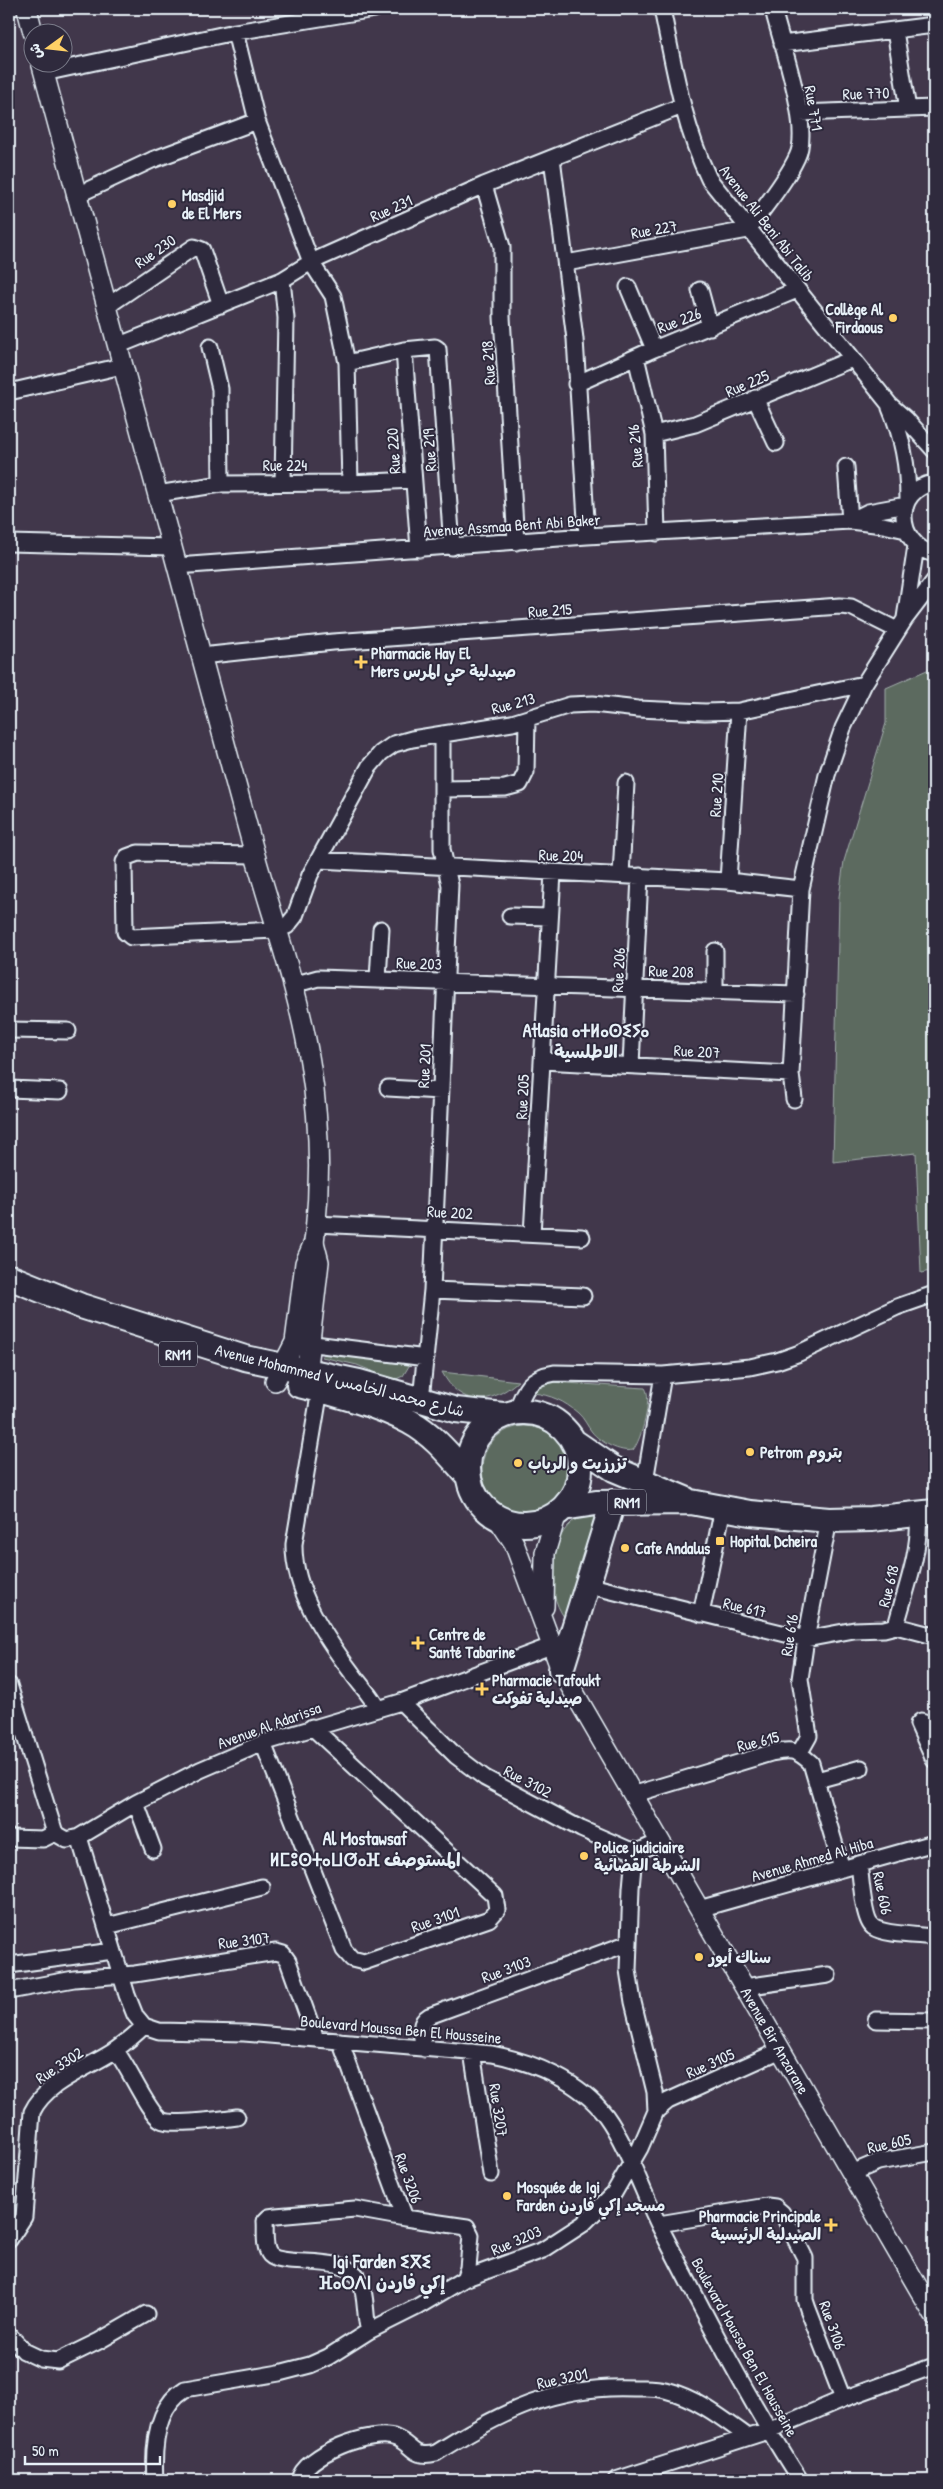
<svg xmlns="http://www.w3.org/2000/svg" width="943" height="2489" font-family="'Patrick Hand','Playpen Sans Arabic','Noto Sans Tifinagh',sans-serif">
	<rect width="100%" height="100%" fill="#41374b"/>
	<filter id="ink" filterUnits="userSpaceOnUse"><feTurbulence type="fractalNoise" baseFrequency=".02" numOctaves="2"/><feDisplacementMap in="SourceGraphic" scale="10" xChannelSelector="R" yChannelSelector="G"/><feConvolveMatrix kernelMatrix="1 2 1 2 8 2 1 2 1" color-interpolation-filters="sRGB"/></filter>
	<g filter="url(#ink)">
		<path fill="#5c6a5f" stroke="#a2aeac" d="M 934,667 L 934,1270 L 921,1273 L 916,1153 L 833,1162 L 839,897 L 844,861 L 886,723 L 886,688 Z
			M 323,1350 L 412,1361 L 403,1376 L 394,1380 L 357,1365 L 322,1357 Z
			M 442,1372 L 518,1381 C 490,1406 460,1407 442,1372 Z
			M 550,1382 L 645,1388 C 653,1398 641,1441 633,1450 C 620,1453 600,1442 592,1432 C 587,1426 584,1418 578,1413 C 564,1401 551,1395 533,1393 L 540,1384 Z
			M482 1469a43 43 0 1 1 86 0a43 43 0 1 1-86 0Z
			M 598,1514 L 564,1617 C 546,1591 547,1544 572,1522 C 580,1516 589,1515 598,1514 Z"/>
		<g fill="none" stroke-linecap="round" stroke-linejoin="round">
			<defs>
				<path id="minor" d="M 662,9 C 674,67 683,125 709,179 L 889,404 L 906,419 L 934,450
					M 895,31 L 908,109
					M 235,32 L 257,121 L 311,262 L 333,296 L 347,363 L 350,483
					M 782,44 L 934,25
					M 44,73 L 235,32 L 375,9
					M 800,113 L 934,108
					M 552,158 L 575,339 L 587,536
					M 484,185 L 502,247 L 502,317 L 516,542
					M 75,196 L 152,160 L 257,121
					M 566,263 L 748,230 C 764,207 785,183 797,157 C 812,128 781,43 773,9
					M 282,280 L 286,318 L 283,482
					M 628,287 L 654,349
					M 700,290 L 710,327
					M 106,307 L 194,247 L 202,250 L 221,305
					M 117,346 L 282,280 L 311,262 L 484,185 L 682,106
					M 210,347 L 220,389 L 221,484
					M 404,350 L 419,549
					M 636,357 L 654,434 L 657,533
					M 347,363 L 404,350 L 435,347 L 438,349 L 452,547
					M 576,384 L 654,349 L 797,290
					M 9,392 L 122,366
					M 755,398 L 776,443
					M 890,408 C 903,438 908,467 908,500
					M 654,434 L 695,424 L 852,359
					M 846,467 L 850,521
					M 934,483 C 893,489 895,544 934,554
					M 157,494 L 221,484 L 350,483 L 413,480
					M 850,521 L 868,512 L 906,505
					M 9,543 L 171,547
					M 177,566 L 587,536 L 850,521 L 883,525 L 906,530
					M 905,618 L 916,546
					M 201,656 L 333,642 L 840,606 L 851,607 L 897,630
					M 443,789 L 505,788 L 520,784 L 526,772 L 527,719
					M 255,855 L 138,853 L 127,857 L 124,862 L 125,932 L 131,937 L 276,930 L 287,926 L 295,916 L 310,875 L 369,767 L 381,753 L 394,744 L 412,739 L 512,723 L 570,705 L 593,704 L 638,709 L 705,712 L 739,711 L 864,684
					M 318,860 L 728,881 L 801,889
					M 621,875 L 626,783
					M 728,881 L 739,711
					M 510,916 L 550,917
					M 378,979 L 381,929
					M 293,985 L 318,978 L 796,994
					M 715,990 L 715,951
					M 9,1030 L 68,1031
					M 542,1061 L 791,1074
					M 631,1065 L 640,876
					M 388,1088 L 440,1091
					M 9,1089 L 60,1091
					M 794,1099 L 791,1074 L 801,889 L 827,775 L 843,728 L 864,684 L 905,619 L 934,581
					M 316,1224 L 582,1237
					M 532,1234 L 553,873
					M 432,1290 L 583,1296
					M 298,1342 L 426,1358
					M 321,1384 L 294,1544 C 293,1590 325,1637 352,1673 C 360,1685 371,1695 377,1708
					M 421,1400 L 432,1290 L 450,885 L 442,849 L 442,734
					M 516,1412 C 524,1389 529,1377 555,1373 L 663,1375
					M 645,1481 L 663,1375 L 750,1367 L 777,1361 L 797,1354 L 897,1307 L 934,1294
					M 587,1585 L 806,1639 L 854,1630 L 884,1629 L 896,1626
					M 701,1614 L 723,1508
					M 896,1626 C 905,1591 921,1551 918,1515
					M 896,1626 L 934,1636
					M 9,1685 L 55,1833
					M 401,1702 L 456,1756 L 485,1778 L 581,1829 L 627,1849 L 639,1851 L 659,1842
					M 934,1725 L 921,1721 L 918,1724 L 934,1760
					M 263,1743 L 344,1950 L 352,1959 L 364,1962 L 489,1919 L 497,1910 L 495,1896 L 312,1727
					M 800,1752 L 809,1736 L 800,1679 L 806,1639 L 829,1520
					M 817,1780 L 861,1768
					M 632,1795 L 771,1753 C 791,1749 796,1749 811,1763 L 842,1869
					M 136,1803 L 153,1849
					M 79,1837 L 127,1995 L 135,2015 L 144,2026 L 159,2031 L 244,2033 L 492,2054 C 533,2062 580,2081 606,2116 C 627,2145 643,2193 659,2225 C 703,2311 748,2400 800,2480
					M 9,1838 L 43,1839 L 55,1833 L 67,1840 L 79,1837 L 136,1803 L 200,1770 L 263,1743 L 401,1702 L 551,1646
					M 859,1864 C 861,1877 863,1920 873,1927 C 884,1935 920,1935 934,1937
					M 699,1909 L 934,1843
					M 107,1926 L 262,1887
					M 9,1965 L 113,1951
					M 744,1987 L 828,1975
					M 9,1991 L 74,1979 L 135,1974 L 276,1952 L 283,1954 L 288,1961 L 316,2039
					M 876,2020 L 934,2021
					M 340,2041 L 405,2218 L 467,2227 L 471,2235 L 468,2268 L 464,2279
					M 424,2049 C 422,2037 417,2023 429,2016 L 629,1943
					M 115,2050 C 128,2065 148,2113 161,2120 C 171,2126 223,2119 237,2117
					M 472,2052 L 491,2174
					M 656,2111 L 668,2101 L 781,2050
					M 852,2173 L 878,2162 L 934,2152
					M 659,2224 L 767,2206 L 775,2207 L 782,2213 L 805,2258 L 805,2300 L 808,2309 L 843,2399
					M 9,2240 L 24,2217 L 32,2112 C 47,2081 87,2069 114,2051 C 125,2043 135,2035 144,2026
					M 369,2331 C 364,2315 367,2295 360,2281 C 346,2252 284,2269 270,2255 C 263,2247 266,2231 265,2221 L 269,2217 L 276,2216 L 355,2209 L 405,2218
					M 9,2335 L 24,2351 L 41,2359 L 58,2361 L 99,2341 L 146,2314
					M 155,2480 C 153,2449 155,2407 185,2389 L 279,2373 L 310,2365 L 328,2357 L 369,2331 L 417,2307 L 464,2279 L 543,2250 L 583,2224 L 614,2193 L 640,2148 L 656,2111 L 655,2092 L 633,2002 L 628,1970 L 631,1888 L 633,1866 L 639,1851
					M 299,2480 C 304,2455 372,2428 396,2438 C 414,2445 412,2459 436,2453 C 500,2412 557,2384 635,2388 C 645,2388 656,2387 665,2390 C 697,2398 722,2418 748,2437
					M 616,2480 L 768,2431 L 843,2399 L 934,2366"/>
				<g id="tertiary">
					<path d="M 27,9 L 33,32"/>
					<path d="M 41,62 L 255,855 C 274,923 299,992 310,1062 C 319,1117 321,1177 315,1233 L 314,1242 L 305,1263 L 295,1342 L 275,1381"/>
					<path d="M 305,1384 L 319,1262 L 314,1242"/>
					<path id="s1" d="M 496,1516 L 514,1543 L 561,1670 L 934,2315"/>
					<path d="M 544,1607 L 545,1553 L 557,1513"/>
				</g>
				<path id="primary" d="M 9,1277 L 81,1306 L 245,1358 L 359,1382 L 456,1410 L 503,1415
					M 299,1385 C 331,1392 381,1406 410,1422 C 433,1434 452,1458 469,1477
					M468 1468a56 56 0 1 1 112 0a56 56 0 1 1-112 0Z
					M 573,1441 L 614,1469 L 685,1499
					M 563,1508 L 596,1503 L 691,1502 L 750,1513 L 829,1520 L 871,1519 L 934,1512
					M 561,1670 L 613,1502"/>
			</defs>
			<use href="#minor" stroke="#e8f1f8" stroke-width="19"/>
			<use href="#tertiary" stroke="#e8f1f8" stroke-width="22"/>
			<use href="#primary" stroke="#e8f1f8" stroke-width="28"/>
			<use href="#minor" stroke="#2f2a3d" stroke-width="15"/>
			<use href="#tertiary" stroke="#2f2a3d" stroke-width="19"/>
			<use href="#primary" stroke="#2f2a3d" stroke-width="24"/>
		</g>
	</g>
	<g fill="#ffd166" stroke="#2f2a3d" stroke-width="2">
		<circle cx="172" cy="204" r="5"/>
		<circle cx="893" cy="318" r="5"/>
		<path d="M358.5 654.5h5v5h5v5h-5v5h-5v-5h-5v-5h5z"/>
		<circle cx="750" cy="1452" r="5"/>
		<circle cx="518" cy="1463" r="5"/>
		<rect x="715" y="1536" width="10" height="10" rx="2.5"/>
		<circle cx="625" cy="1548" r="5"/>
		<path d="M415.5 1635.5h5v5h5v5h-5v5h-5v-5h-5v-5h5z"/>
		<path d="M479.5 1681.5h5v5h5v5h-5v5h-5v-5h-5v-5h5z"/>
		<circle cx="584" cy="1856" r="5"/>
		<circle cx="699" cy="1957" r="5"/>
		<circle cx="507" cy="2196" r="5"/>
		<path d="M828.5 2217.5h5v5h5v5h-5v5h-5v-5h-5v-5h5z"/>
	</g>
	<g text-anchor="middle" dominant-baseline="central" stroke-width="4" stroke-linejoin="round" paint-order="stroke">
		<g fill="#2f2a3d" stroke="#b0b5c0" stroke-width="1">
			<rect x="159" y="1341.5" width="38" height="25" rx="4"/>
			<rect x="608" y="1489.5" width="38" height="25" rx="4"/>
		</g>
		<g font-size="15" font-weight="bold" fill="#e8f1f8">
			<text x="178" y="1354">RN11</text>
			<text x="627" y="1502">RN11</text>
		</g>
		<g font-size="16" fill="#e8f1f8" stroke="#2f2a3d">
			<text transform="translate(866 93) rotate(-2)">Rue 770</text>
			<text transform="translate(814 108) rotate(80)">Rue 771</text>
			<text transform="translate(391 208) rotate(-24)">Rue 231</text>
			<text transform="translate(767 223) rotate(52)">Avenue Ali Beni Abi Talib</text>
			<text transform="translate(654 229) rotate(-10)">Rue 227</text>
			<text transform="translate(155 251) rotate(-35)">Rue 230</text>
			<text transform="translate(679 320) rotate(-21)">Rue 226</text>
			<text transform="translate(488 363) rotate(-94)">Rue 218</text>
			<text transform="translate(747 383) rotate(-23)">Rue 225</text>
			<text transform="translate(635 446) rotate(-96)">Rue 216</text>
			<text transform="translate(429 450) rotate(-94)">Rue 219</text>
			<text transform="translate(393 451) rotate(-94)">Rue 220</text>
			<text x="285" y="465">Rue 224</text>
			<text transform="translate(512 525) rotate(-4)">Avenue Assmaa Bent Abi Baker</text>
			<text transform="translate(550 610) rotate(-4)">Rue 215</text>
			<text transform="translate(513 703) rotate(-15)">Rue 213</text>
			<text transform="translate(716 795) rotate(-86)">Rue 210</text>
			<text transform="translate(561 855) rotate(2)">Rue 204</text>
			<text transform="translate(419 963) rotate(2)">Rue 203</text>
			<text transform="translate(618 970) rotate(-87)">Rue 206</text>
			<text transform="translate(671 971) rotate(2)">Rue 208</text>
			<text transform="translate(697 1051) rotate(3)">Rue 207</text>
			<text transform="translate(424 1066) rotate(-87)">Rue 201</text>
			<text transform="translate(522 1097) rotate(-87)">Rue 205</text>
			<text transform="translate(450 1212) rotate(3)">Rue 202</text>
			<text transform="translate(340 1380) rotate(14)">Avenue Mohammed V شارع محمد الخامس</text>
			<text transform="translate(888 1586) rotate(-76)">Rue 618</text>
			<text transform="translate(745 1607) rotate(13)">Rue 617</text>
			<text transform="translate(789 1635) rotate(-81)">Rue 616</text>
			<text transform="translate(269 1725) rotate(-20)">Avenue Al Adarissa</text>
			<text transform="translate(758 1741) rotate(-14)">Rue 615</text>
			<text transform="translate(528 1781) rotate(28)">Rue 3102</text>
			<text transform="translate(812 1859) rotate(-16)">Avenue Ahmed Al Hiba</text>
			<text transform="translate(883 1893) rotate(78)">Rue 606</text>
			<text transform="translate(435 1919) rotate(-19)">Rue 3101</text>
			<text transform="translate(244 1940) rotate(-7)">Rue 3107</text>
			<text transform="translate(506 1969) rotate(-20)">Rue 3103</text>
			<text transform="translate(401 2029) rotate(5)">Boulevard Moussa Ben El Housseine</text>
			<text stroke="none"><textPath href="#s1" startOffset="596">Avenue Bir Anzarane</textPath></text>
			<text transform="translate(710 2063) rotate(-24)">Rue 3105</text>
			<text transform="translate(59 2065) rotate(-33)">Rue 3302</text>
			<text transform="translate(499 2110) rotate(81)">Rue 3207</text>
			<text transform="translate(889 2143) rotate(-12)">Rue 605</text>
			<text transform="translate(409 2178) rotate(70)">Rue 3206</text>
			<text transform="translate(516 2240) rotate(-23)">Rue 3203</text>
			<text transform="translate(833 2325) rotate(70)">Rue 3106</text>
			<text transform="translate(745 2347) rotate(61)">Boulevard Moussa Ben El Housseine</text>
			<text transform="translate(562 2378) rotate(-12)">Rue 3201</text>
		</g>
		<g font-size="16" font-weight="bold" fill="#e8f1f8" stroke="#2f2a3d" text-anchor="start">
			<text x="182" y="195">Masdjid<tspan x="182" dy="18">de El Mers</tspan></text>
			<text x="883" y="309" text-anchor="end">Collège Al<tspan x="883" dy="18">Firdaous</tspan></text>
			<text x="371" y="653">Pharmacie Hay El<tspan x="371" dy="18">Mers صيدلية حي المرس</tspan></text>
			<text x="760" y="1452">Petrom بتروم</text>
			<text x="528" y="1463">تزرزيت و الرباب</text>
			<text x="730" y="1541">Hopital Dcheira</text>
			<text x="635" y="1548">Cafe Andalus</text>
			<text x="429" y="1634">Centre de<tspan x="429" dy="18">Santé Tabarine</tspan></text>
			<text x="492" y="1680">Pharmacie Tafoukt<tspan x="492" dy="18">صيدلية تفوكت</tspan></text>
			<text x="594" y="1847">Police judiciaire<tspan x="594" dy="18">الشرطة القضائية</tspan></text>
			<text x="709" y="1957">سناك أيور</text>
			<text x="517" y="2187">Mosquée de Igi<tspan x="517" dy="18">Farden مسجد إكي فاردن</tspan></text>
			<text x="821" y="2216" text-anchor="end">Pharmacie Principale<tspan x="821" dy="18">الصيدلية الرئيسية</tspan></text>
		</g>
		<g font-size="18" font-weight="bold" fill="#e8f1f8" stroke="#2f2a3d">
			<text x="586" y="1030">Atlasia ⴰⵜⵍⴰⵙⵉⵢⴰ<tspan x="586" dy="21">الاطلسية</tspan></text>
			<text x="365" y="1838">Al Mostawsaf<tspan x="365" dy="21">ⵍⵎⵓⵙⵜⴰⵡⵚⴰⴼ المستوصف</tspan></text>
			<text x="382" y="2261">Igi Farden ⵉⴳⵉ<tspan x="382" dy="21">ⴼⴰⵔⴷⵏ إكي فاردن</tspan></text>
		</g>
	</g>
	<rect width="943" height="2489" fill="none" stroke="#2f2a3d" stroke-width="30"/>
	<rect x="15" y="15" width="913" height="2459" fill="none" stroke="#e8f1f8" stroke-width="2" filter="url(#ink)"/>
	<g transform="translate(48 48) rotate(255)"><circle r="24" fill="#2f2a3d" stroke="#797a88"/>
	<path d="M0-4L9 19L0 12L-9 19Z" fill="#ffd166"/>
	<text y="-8" font-size="14" font-weight="bold" text-anchor="middle" fill="#e8f1f8">ش</text>
	</g>
	<path d="M25 2456v8h135v-8" fill="none" stroke="#e8f1f8" stroke-width="2.5"/>
	<text x="32" y="2456" font-size="15" fill="#e8f1f8" stroke="#2f2a3d" stroke-width="4" paint-order="stroke">50 m</text>
</svg>
